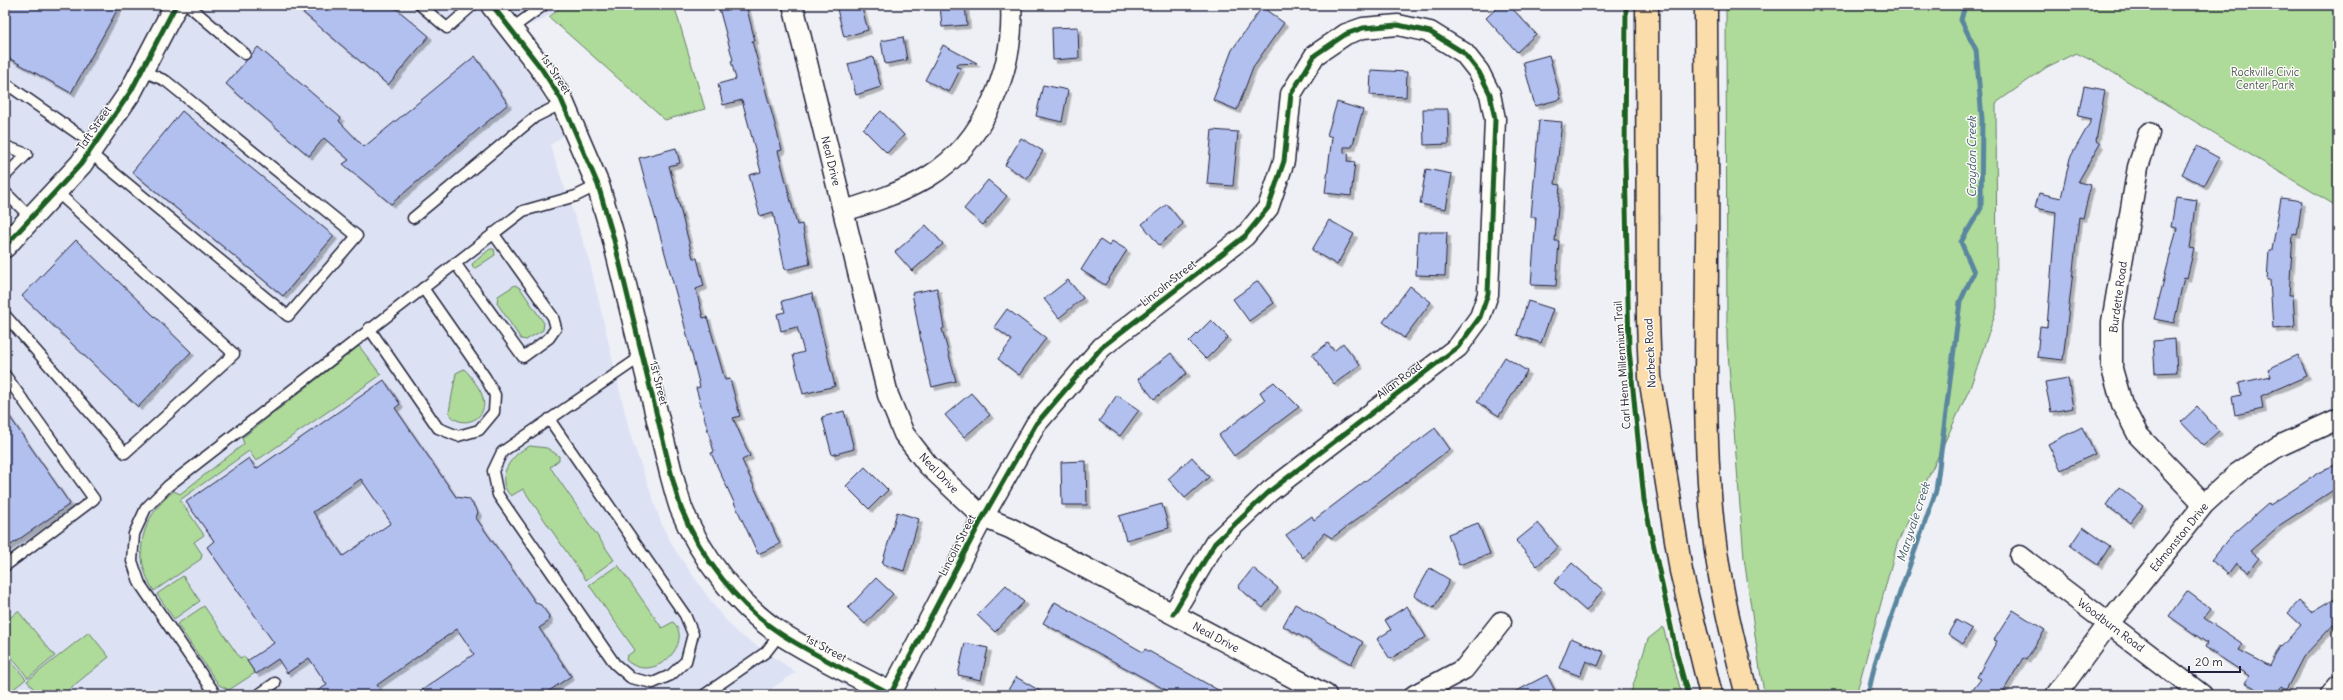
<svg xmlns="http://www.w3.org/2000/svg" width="2343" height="700" font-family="Delius,sans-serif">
	<defs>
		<filter id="shadow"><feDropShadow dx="3.5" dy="3.5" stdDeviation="0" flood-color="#0004"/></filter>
	</defs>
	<rect width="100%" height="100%" fill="#eef0f6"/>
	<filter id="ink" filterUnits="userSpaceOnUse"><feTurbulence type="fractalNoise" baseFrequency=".025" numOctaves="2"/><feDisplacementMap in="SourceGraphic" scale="8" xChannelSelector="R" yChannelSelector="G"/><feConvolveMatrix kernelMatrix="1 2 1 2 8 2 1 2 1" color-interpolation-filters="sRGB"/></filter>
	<g filter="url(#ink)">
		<path fill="#dce2f4" d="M 5,5 L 563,5 L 542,20 L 501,35 L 540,90 L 563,136 L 550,145 L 588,255 L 630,434 L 662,525 L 675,550 L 718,611 L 736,632 L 796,672 L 763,695 L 5,695 Z"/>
		<path fill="#aedb99" stroke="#687e6a" d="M 564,5 L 674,5 L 705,109 L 665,120 L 549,17 Z
			M 1726,5 L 2338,5 L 2338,207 L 2097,63 L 2076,53 L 2047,67 L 1996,103 L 1997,308 L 1970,388 L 1897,544 L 1856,695 L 1765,695 L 1761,677 L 1744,558 L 1727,340 Z
			M 490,249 L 494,249 L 495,255 L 474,269 L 472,264 Z
			M 515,285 L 520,288 L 544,323 L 543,330 L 526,340 L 521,339 L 497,303 L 498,296 Z
			M 359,346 L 381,375 L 256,461 L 249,451 L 180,500 L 204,535 L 194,542 L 202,554 L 201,559 L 154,591 C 131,555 141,517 174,491 L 180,494 L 244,444 L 242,438 Z
			M 464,369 C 469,373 472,379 476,384 C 501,419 458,433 449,412 L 456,373 Z
			M 530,446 L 547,448 L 559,456 L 559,460 L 550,467 L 614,560 L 586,580 L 523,489 L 511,496 C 493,479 512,453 530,446 Z
			M 618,565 L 662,628 L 673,622 C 695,642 654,686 626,660 L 627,656 L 635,650 L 589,585 Z
			M 183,576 L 200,601 L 174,619 L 157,594 Z
			M 204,606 L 240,658 L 244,656 L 255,673 L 229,690 L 219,685 L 177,624 Z
			M 18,611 L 55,656 L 28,678 L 5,649 L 5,622 Z
			M 1663,627 L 1682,695 L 1630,695 L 1648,639 Z
			M 89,632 L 109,657 L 62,695 L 39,695 L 27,681 Z
			M 5,654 L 26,679 L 6,695 L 5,695 Z"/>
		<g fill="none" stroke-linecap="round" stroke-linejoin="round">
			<path stroke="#5a869f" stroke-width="5" d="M 1868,695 L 1875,663 L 1936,491 L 1960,302 L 1974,272 L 1961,242 L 1981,208 L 1982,119 L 1976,50 L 1961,20 L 1965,5"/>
		</g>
		<path fill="#b2c0f0" stroke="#22223b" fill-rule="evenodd" filter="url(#shadow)" d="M 5,5 L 120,5 L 71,93 L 5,56 Z
			M 294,5 L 392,5 L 429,36 L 388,85 Z
			M 730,5 L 746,5 L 755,41 L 752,41 L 782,150 L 778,151 L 797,225 L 802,224 L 810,264 L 785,270 L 773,212 L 760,216 L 749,175 L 761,172 L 742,100 L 723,105 L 718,84 L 736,79 L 731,61 L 733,60 L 719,8 Z
			M 836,5 L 861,5 L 868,30 L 844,37 Z
			M 940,5 L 965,5 L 967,25 L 942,27 Z
			M 1500,5 L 1509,5 L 1536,34 L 1517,52 L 1486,18 Z
			M 1262,7 L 1284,23 L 1253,67 L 1237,110 L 1213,100 L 1232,50 Z
			M 1078,27 L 1079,58 L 1053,60 L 1052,28 Z
			M 903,37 L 907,60 L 885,64 L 881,41 Z
			M 943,45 L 977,63 L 957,64 L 956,67 L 961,68 L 949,92 L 925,80 Z
			M 258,47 L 341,118 L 339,121 L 364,147 L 475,56 L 508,104 L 391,204 L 343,164 L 349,160 L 324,138 L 309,156 L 226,84 Z
			M 1549,55 L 1561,99 L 1535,106 L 1523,62 Z
			M 873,57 L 881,87 L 856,95 L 848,64 Z
			M 1371,70 L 1407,72 L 1406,97 L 1370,95 Z
			M 1043,85 L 1068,90 L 1062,122 L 1036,116 Z
			M 2084,86 L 2105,90 L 2096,141 L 2100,144 L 2078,182 L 2091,185 L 2083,218 L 2079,217 L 2063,360 L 2037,357 L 2040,326 L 2047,327 L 2056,212 L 2035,208 L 2039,193 L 2061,198 L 2070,158 L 2092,119 L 2078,116 Z
			M 1337,102 L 1363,110 L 1352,147 L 1344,147 L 1344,153 L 1349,154 L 1347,161 L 1355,162 L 1351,196 L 1325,193 L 1332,137 L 1327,135 Z
			M 1423,109 L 1448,109 L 1449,144 L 1424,145 Z
			M 182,111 L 334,236 L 283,296 L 132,172 Z
			M 881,111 L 904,135 L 887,153 L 863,129 Z
			M 1539,120 L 1562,122 L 1555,184 L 1560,185 L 1555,241 L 1559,241 L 1556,286 L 1531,285 L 1536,217 L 1531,217 Z
			M 1212,130 L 1238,132 L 1233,186 L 1207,184 Z
			M 1021,138 L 1043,151 L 1027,179 L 1005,165 Z
			M 2197,146 L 2219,158 L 2204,186 L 2182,174 Z
			M 676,148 L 680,163 L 669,166 L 693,258 L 697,258 L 704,286 L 696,289 L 703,318 L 707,317 L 725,380 L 730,379 L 740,416 L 733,418 L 750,456 L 742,460 L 780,544 L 758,554 L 711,453 L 714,452 L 696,388 L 700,387 L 684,323 L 639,158 Z
			M 1426,169 L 1452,174 L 1446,209 L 1420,204 Z
			M 988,180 L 1007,196 L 983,225 L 964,209 Z
			M 2176,197 L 2197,200 L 2190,248 L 2194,249 L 2187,278 L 2184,277 L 2174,323 L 2154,319 L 2177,228 L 2171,227 Z
			M 2281,198 L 2302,201 L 2297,235 L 2293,234 L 2289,295 L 2293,295 L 2295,327 L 2273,329 L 2270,280 L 2267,280 L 2269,250 L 2272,250 Z
			M 1167,204 L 1183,224 L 1159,245 L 1142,224 Z
			M 1329,220 L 1354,234 L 1337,265 L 1312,250 Z
			M 926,225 L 943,244 L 912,271 L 895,252 Z
			M 1418,232 L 1447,232 L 1445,276 L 1416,275 Z
			M 76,240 L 191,352 L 138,407 L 22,296 Z
			M 1100,240 L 1109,246 L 1112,241 L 1127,250 L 1105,285 L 1081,270 Z
			M 1068,280 L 1083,298 L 1059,318 L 1044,299 Z
			M 1258,281 L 1274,303 L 1249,321 L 1233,299 Z
			M 1410,286 L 1431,302 L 1404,338 L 1383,322 Z
			M 937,288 L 944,328 L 942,329 L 956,381 L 932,387 L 923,352 L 912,293 Z
			M 812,293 L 835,386 L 803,394 L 793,355 L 804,352 L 797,327 L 781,331 L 777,314 L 785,312 L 782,301 Z
			M 1528,301 L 1553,309 L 1541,343 L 1517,335 Z
			M 1007,309 L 1046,338 L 1019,375 L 998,359 L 1012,340 L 994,327 Z
			M 1211,320 L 1228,337 L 1206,359 L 1189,342 Z
			M 2175,339 L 2177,372 L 2155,373 L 2153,341 Z
			M 1328,343 L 1334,351 L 1343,343 L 1360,365 L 1334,384 L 1312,355 Z
			M 1171,353 L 1187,373 L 1154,399 L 1138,379 Z
			M 2298,355 L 2307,376 L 2261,396 L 2263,409 L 2235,415 L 2232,397 L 2241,395 L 2239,383 L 2271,376 L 2268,369 Z
			M 1505,357 L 1527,371 L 1499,416 L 1477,402 Z
			M 2068,378 L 2073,408 L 2051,412 L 2045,382 Z
			M 384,380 L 400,404 L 395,408 L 456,497 L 469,499 L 478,512 L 476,518 L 536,603 L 541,605 L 549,616 L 548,622 L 539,628 L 571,676 L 543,695 L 415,695 L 474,654 L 457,629 L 377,685 L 384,695 L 311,695 L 327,685 L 309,658 L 287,673 L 278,659 L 256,674 L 247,661 L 274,643 L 207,547 L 214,541 L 186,502 L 249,458 L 256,469 ZM 361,479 L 391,523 L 343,556 L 313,512 Z
			M 1274,382 L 1299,407 L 1234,456 L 1219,435 L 1265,400 L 1260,392 Z
			M 971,393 L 990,415 L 964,437 L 945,415 Z
			M 1117,395 L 1139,410 L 1120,436 L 1099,421 Z
			M 2197,407 L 2219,431 L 2203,445 L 2181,422 Z
			M 5,410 L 70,504 L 5,549 Z
			M 844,411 L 854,449 L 832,455 L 822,417 Z
			M 2082,427 L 2095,454 L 2061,470 L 2048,444 Z
			M 1435,428 L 1450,449 L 1332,538 L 1324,533 L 1303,558 L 1286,535 L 1312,516 L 1314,520 Z
			M 1192,457 L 1209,477 L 1185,498 L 1168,479 Z
			M 1086,461 L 1087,505 L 1062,505 L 1061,462 Z
			M 2338,464 L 2338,487 L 2280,525 L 2250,551 L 2259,558 L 2248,572 L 2236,563 L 2228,574 L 2211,560 L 2229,538 L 2269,503 L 2270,505 L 2325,469 Z
			M 865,467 L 888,490 L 869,509 L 846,486 Z
			M 2119,487 L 2143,506 L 2130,523 L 2106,505 Z
			M 1162,504 L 1169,528 L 1126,540 L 1119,516 Z
			M 897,512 L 919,519 L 904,571 L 882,564 Z
			M 1478,523 L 1490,554 L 1459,565 L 1448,534 Z
			M 1538,523 L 1558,547 L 1537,566 L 1516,541 Z
			M 2083,527 L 2110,546 L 2098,565 L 2070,546 Z
			M 1572,563 L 1603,590 L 1586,611 L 1554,583 Z
			M 1253,568 L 1278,588 L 1263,608 L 1238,587 Z
			M 1430,568 L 1450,580 L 1434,608 L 1414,596 Z
			M 876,578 L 893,594 L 865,624 L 848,608 Z
			M 1006,585 L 1024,602 L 995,632 L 977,615 Z
			M 2187,591 L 2211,609 L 2204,618 L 2243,644 L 2239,650 L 2270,666 L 2280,646 L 2281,647 L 2301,625 L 2288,613 L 2299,601 L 2311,612 L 2338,596 L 2338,620 L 2303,657 L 2286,690 L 2281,687 L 2277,695 L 2270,695 L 2245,683 L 2249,676 L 2205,647 L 2207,643 L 2169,616 Z
			M 1055,602 L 1143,652 L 1145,649 L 1227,695 L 1175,695 L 1043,623 Z
			M 1295,604 L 1363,642 L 1351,664 L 1283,626 Z
			M 1407,606 L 1426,637 L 1390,659 L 1377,639 L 1391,630 L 1385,620 Z
			M 2013,610 L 2045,630 L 2026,660 L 2023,658 L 2001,695 L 1969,695 L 1981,679 L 1977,677 L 1997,641 L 1994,640 Z
			M 1956,620 L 1972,629 L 1963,644 L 1948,634 Z
			M 1571,638 L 1604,652 L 1598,666 L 1586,661 L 1580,676 L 1559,668 Z
			M 965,643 L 988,648 L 981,680 L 958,675 Z
			M 1547,675 L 1557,695 L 1509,695 Z
			M 1016,677 L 1047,695 L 1005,695 Z"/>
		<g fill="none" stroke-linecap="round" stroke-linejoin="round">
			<defs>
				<path id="lane" d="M 188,5 L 245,54
					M 420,5 L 447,28 L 473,5
					M 511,29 L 544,5
					M 5,83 L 94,145
					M 5,146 L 27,154 L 5,176
					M 89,152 L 288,316 L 357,236 L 166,81 L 143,71
					M 5,192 L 31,218
					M 413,218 L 535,117 L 563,103
					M 455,263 L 523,357 L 549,338 L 556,328 L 553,317 L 493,233
					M 5,315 L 125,453 L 234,354 L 56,191
					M 369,328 L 438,428 L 458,436 L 479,430 L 494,412 L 495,395 L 485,377 L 423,288
					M 5,375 L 94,499 L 5,566
					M 549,419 L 685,615 L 693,634 L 686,661 L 671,675 L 653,683 L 631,678 L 615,664 L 498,495 L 493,471 L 502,452 L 642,356
					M 216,695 L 140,584 L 132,561 L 134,534 L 146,508 L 168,486 L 523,211 L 576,196 L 598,185
					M 258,695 L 275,683
					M 704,695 L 766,652 L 780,634"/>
				<path id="street" d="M 793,5 L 888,395 L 904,434 L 928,465 L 983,517 L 1010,528 L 1326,695
					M 2149,133 L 2138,167 L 2112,322 L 2112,369 L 2122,404 L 2138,435 L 2204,504
					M 844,211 C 873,202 901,193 928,177 C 984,143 1015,69 1011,5
					M 2020,556 L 2202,695
					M 890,695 L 983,517 L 1036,424 L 1102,347 L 1245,236 L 1268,208 L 1284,161 L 1291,94 L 1315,55 L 1346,34 L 1363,28 L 1398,25 L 1430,32 L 1464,53 L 1479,72 L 1490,94 L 1495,119 L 1488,294 L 1480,317 L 1458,347 L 1270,491 L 1215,543 L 1173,614
					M 1415,695 L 1464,669 L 1501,622
					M 2056,695 L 2109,623 L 2204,504 L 2238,473 L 2277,447 L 2338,419
					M 2331,695 L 2338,686"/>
				<path id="secondary" d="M 492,5 L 541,68 L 561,99 L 598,185 L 613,236 L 671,473 C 674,484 677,496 681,508 C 700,556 738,606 781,634 C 817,657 856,675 893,695
					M 5,246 L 81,164 L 131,91 L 176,5"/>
				<path id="primary" d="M 1647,5 L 1648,319 L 1650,377 L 1681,571 L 1711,695
					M 1706,5 C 1706,86 1708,168 1707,249 C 1707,335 1703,421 1711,507 C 1716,571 1731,633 1747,695"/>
			</defs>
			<use href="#lane" stroke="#22223b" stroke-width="13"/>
			<use href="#street" stroke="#22223b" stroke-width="23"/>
			<use href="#secondary" stroke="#22223b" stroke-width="25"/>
			<use href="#primary" stroke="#22223b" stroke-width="25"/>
			<use href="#lane" stroke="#fdfcf7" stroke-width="10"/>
			<use href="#street" stroke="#fdfcf7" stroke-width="20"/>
			<use href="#secondary" stroke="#fdfcf7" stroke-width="22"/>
			<use href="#primary" stroke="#faddab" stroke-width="22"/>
			<defs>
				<path id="cycleway" d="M 492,5 L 541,68 L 561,99 L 598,185 L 613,236 L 671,473 C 674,484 677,496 681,508 C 700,556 738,606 781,634 C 817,657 856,675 893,695
					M 1626,5 L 1625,158 L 1629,349 L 1644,500 L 1677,655 L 1688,695
					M 5,246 L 81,164 L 131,91 L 176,5
					M 890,695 L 983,517 L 1036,424 L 1102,347 L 1245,236 L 1268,208 L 1284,161 L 1291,94 L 1315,55 L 1346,34 L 1363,28 L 1398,25 L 1430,32 L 1464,53 L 1479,72 L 1490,94 L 1495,119 L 1488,294 L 1480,317 L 1458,347 L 1270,491 L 1215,543 L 1173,614"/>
			</defs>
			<use href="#cycleway" stroke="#fdfcf7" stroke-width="8"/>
			<use href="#cycleway" stroke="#1b5e20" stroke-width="5"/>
		</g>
	</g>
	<g text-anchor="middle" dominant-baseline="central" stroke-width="3" stroke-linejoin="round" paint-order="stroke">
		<g font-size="11" fill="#4c5a57" stroke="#fdfcf7">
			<text x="2265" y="72">Rockville Civic<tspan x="2265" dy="13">Center Park</tspan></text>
		</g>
		<g font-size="11" fill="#22223b" stroke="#fdfcf7">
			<text transform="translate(556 74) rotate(57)">1st Street</text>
			<text transform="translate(94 128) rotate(-55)">Taft Street</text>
			<text transform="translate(831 161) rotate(76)">Neal Drive</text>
			<text transform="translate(1168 283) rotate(-38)">Lincoln Street</text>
			<text transform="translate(2118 297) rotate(-82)">Burdette Road</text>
			<text transform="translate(1650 353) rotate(-93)">Norbeck Road</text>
			<text transform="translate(1622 365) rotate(-94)">Carl Henn Millennium Trail</text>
			<text transform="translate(1399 380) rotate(-37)">Allan Road</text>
			<text transform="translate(659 383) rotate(76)">1st Street</text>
			<text transform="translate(939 473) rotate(46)">Neal Drive</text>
			<text transform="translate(2179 537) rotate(-51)">Edmonston Drive</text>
			<text transform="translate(957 545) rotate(-63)">Lincoln Street</text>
			<text transform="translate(2111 625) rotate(37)">Woodburn Road</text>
			<text transform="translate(1216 637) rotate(28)">Neal Drive</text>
			<text transform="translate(826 648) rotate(28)">1st Street</text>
		</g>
		<g font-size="12" font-style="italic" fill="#435c75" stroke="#fdfcf7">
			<text transform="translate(1971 157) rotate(-90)">Croydon Creek</text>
			<text transform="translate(1913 522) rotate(-72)">Maryvale creek</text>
		</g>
	</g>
	<rect width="2343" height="700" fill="none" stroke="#fdfcf7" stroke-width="20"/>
	<rect x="10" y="10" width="2323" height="680" fill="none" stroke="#22223b" stroke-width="1.5" filter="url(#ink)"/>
	<path d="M2189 666v6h51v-6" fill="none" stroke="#22223b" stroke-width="2"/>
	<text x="2195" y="666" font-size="12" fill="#22223b" stroke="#fdfcf7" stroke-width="3" paint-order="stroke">20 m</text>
</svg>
